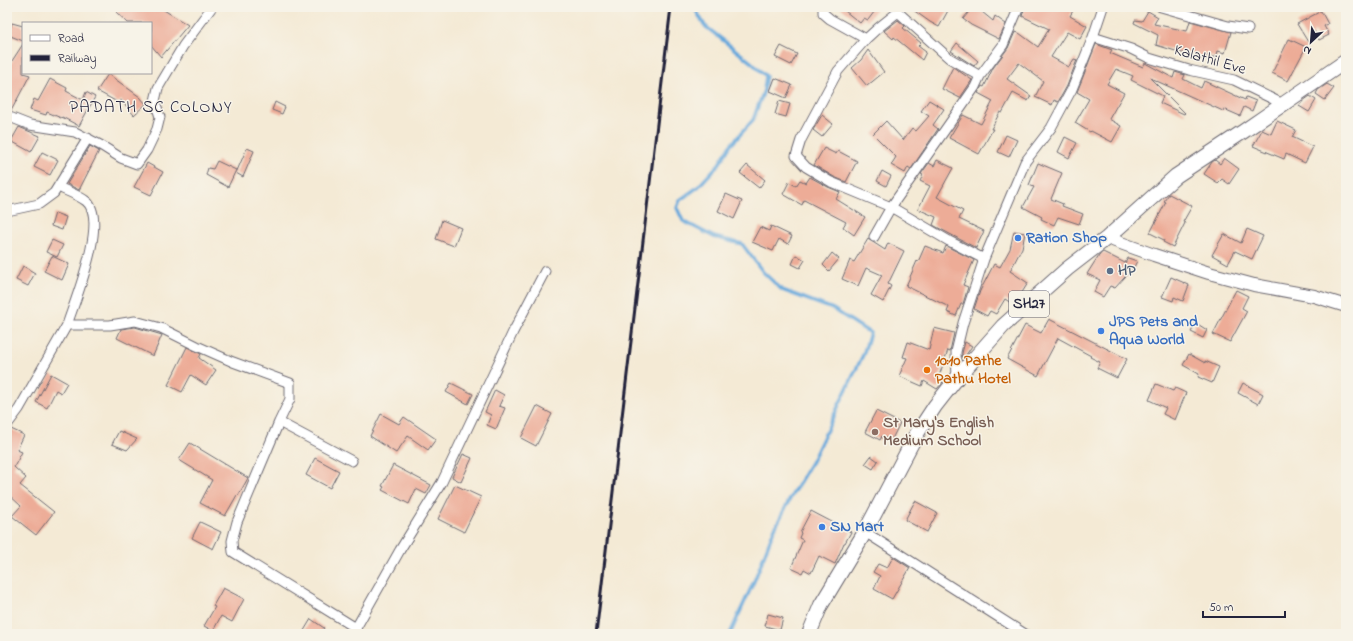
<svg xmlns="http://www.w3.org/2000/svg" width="1353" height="641" font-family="'Indie Flower',sans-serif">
	<rect width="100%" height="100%" fill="#f7f3e8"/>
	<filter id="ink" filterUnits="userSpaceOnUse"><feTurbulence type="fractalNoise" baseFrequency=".025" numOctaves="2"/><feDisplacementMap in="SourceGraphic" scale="8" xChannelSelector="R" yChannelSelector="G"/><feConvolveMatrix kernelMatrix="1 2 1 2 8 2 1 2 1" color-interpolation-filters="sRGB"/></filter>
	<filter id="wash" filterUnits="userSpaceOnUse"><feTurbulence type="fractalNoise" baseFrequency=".012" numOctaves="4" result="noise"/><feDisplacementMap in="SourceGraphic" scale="16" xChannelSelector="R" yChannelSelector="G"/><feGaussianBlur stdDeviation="0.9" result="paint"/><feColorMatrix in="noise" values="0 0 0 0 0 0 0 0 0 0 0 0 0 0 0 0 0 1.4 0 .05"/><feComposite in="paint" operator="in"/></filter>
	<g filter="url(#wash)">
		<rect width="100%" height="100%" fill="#f4ead5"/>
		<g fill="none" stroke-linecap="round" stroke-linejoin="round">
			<path stroke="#68a9dc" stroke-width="3.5" d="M 694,7 L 705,26 L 752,63 L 766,76 L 764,90 L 753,120 L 730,146 L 719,164 L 698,187 L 680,200 L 677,208 L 683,221 L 714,237 L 742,244 L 763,272 L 782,290 L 833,309 L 870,333 L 863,355 L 812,461 L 793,493 L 773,532 L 755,579 L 730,634"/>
		</g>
		<g id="blocks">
			<path fill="#edac97" d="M 120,7 L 159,7 L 188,25 L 161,57 L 151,45 L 151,23 L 128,23 L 116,12 Z
				M 840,7 L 878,7 L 868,20 L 864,18 L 860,23 Z
				M 909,7 L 950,7 L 939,27 L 930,22 Z
				M 973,7 L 976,7 L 993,21 L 995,16 L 1006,24 L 999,39 L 971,25 L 963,19 Z
				M 1025,7 L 1075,7 L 1070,16 L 1087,26 L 1080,39 L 1067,32 L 1051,57 L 1069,67 L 1074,59 L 1077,60 L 1067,86 L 1058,102 L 1054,100 L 1052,105 L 1035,97 L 1043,81 L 1019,63 L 1007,79 L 1031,96 L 1028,101 L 1013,93 L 1002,113 L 1000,112 L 991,129 L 993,129 L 979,154 L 949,138 L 963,115 L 981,124 L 993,101 L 978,93 L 982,86 L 984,87 L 993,68 L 1008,48 L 1015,32 L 1019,33 L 1038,47 L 1049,29 L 1022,16 Z
				M 1148,11 L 1158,17 L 1154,24 L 1187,31 L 1190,21 L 1231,32 L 1225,53 L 1218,51 L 1216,58 L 1207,55 L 1205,60 L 1156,45 L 1158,35 L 1134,23 L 1135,20 L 1142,21 Z
				M 1321,11 L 1328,24 L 1324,26 L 1329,35 L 1319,40 L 1314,31 L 1308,42 L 1297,24 Z
				M 898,20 L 905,26 L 903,28 L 921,43 L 918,46 L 926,52 L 922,60 L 894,37 L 893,39 L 884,31 Z
				M 12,23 L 23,26 L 23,41 L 8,35 Z
				M 1289,39 L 1306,47 L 1288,81 L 1272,73 Z
				M 957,43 L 978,61 L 974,66 L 951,51 Z
				M 23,44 L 23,73 L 30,75 L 11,111 L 7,110 L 7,63 L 10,64 Z
				M 1096,44 L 1112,50 L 1110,53 L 1143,67 L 1145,63 L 1173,78 L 1175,72 L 1185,75 L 1183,79 L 1201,88 L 1204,81 L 1245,100 L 1246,97 L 1256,101 L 1252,111 L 1244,107 L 1240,116 L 1224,109 L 1223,111 L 1150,78 L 1185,113 L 1184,114 L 1160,103 L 1163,96 L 1131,80 L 1133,76 L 1116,69 L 1107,84 L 1124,93 L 1109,119 L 1121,126 L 1112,142 L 1091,131 L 1090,132 L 1075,123 L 1089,99 L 1077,92 Z
				M 781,46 L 797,54 L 791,65 L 775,57 Z
				M 868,50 L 884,72 L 867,86 L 852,68 L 861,60 Z
				M 953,67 L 972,80 L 960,98 L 942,89 Z
				M 108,74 L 140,97 L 146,104 L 134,115 L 121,100 L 119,103 L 97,91 Z
				M 775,78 L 792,85 L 786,98 L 770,91 Z
				M 50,79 L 67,88 L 66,91 L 83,100 L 86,92 L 95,97 L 79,126 L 62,117 L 61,118 L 47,112 L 46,115 L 30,110 L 34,99 L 38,101 Z
				M 1327,84 L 1334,88 L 1325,100 L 1316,94 L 1318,90 Z
				M 1310,96 L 1316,100 L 1309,112 L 1299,106 L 1303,101 Z
				M 929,100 L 944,109 L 933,125 L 938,129 L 911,169 L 908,167 L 905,173 L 891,165 L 896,157 L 873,134 L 886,121 L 903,140 L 912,128 L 916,131 L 929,116 L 921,111 Z
				M 779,101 L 790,104 L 786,117 L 775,114 Z
				M 275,102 L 285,107 L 282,114 L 272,110 Z
				M 822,115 L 833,124 L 822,137 L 813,130 Z
				M 1277,121 L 1296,130 L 1292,137 L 1313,147 L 1305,163 L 1286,154 L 1284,159 L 1253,146 L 1262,130 L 1271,134 Z
				M 19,127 L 40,136 L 31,152 L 11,141 Z
				M 1006,135 L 1017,140 L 1009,157 L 998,152 Z
				M 1065,137 L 1077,143 L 1069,158 L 1058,152 Z
				M 90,146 L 99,151 L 79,190 L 67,184 Z
				M 247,148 L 254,151 L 243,177 L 236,173 Z
				M 824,148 L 836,154 L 838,151 L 857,161 L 846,182 L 834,177 L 814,165 Z
				M 42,152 L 58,160 L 50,175 L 34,167 Z
				M 1224,158 L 1239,169 L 1229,184 L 1222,179 L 1218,183 L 1204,174 L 1212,162 L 1215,160 L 1220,164 Z
				M 937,160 L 953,168 L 937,197 L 963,211 L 959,219 L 984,231 L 976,248 L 933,225 L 936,217 L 918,209 L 930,186 L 920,181 L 923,175 L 921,174 L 929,163 L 934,166 Z
				M 217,161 L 236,170 L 228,187 L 206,175 L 208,168 L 213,169 Z
				M 147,163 L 163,172 L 151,195 L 134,187 Z
				M 1038,163 L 1062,173 L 1051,199 L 1063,204 L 1062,206 L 1083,214 L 1079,224 L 1058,217 L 1054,225 L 1041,219 L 1042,217 L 1023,207 L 1034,187 L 1029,185 Z
				M 747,165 L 765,180 L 759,188 L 740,173 Z
				M 882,171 L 891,176 L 886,186 L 877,181 Z
				M 810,177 L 828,187 L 840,192 L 836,199 L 865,217 L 854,235 L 843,227 L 846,222 L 804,200 L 802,205 L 783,194 L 789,182 L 796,186 L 800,180 L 806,183 Z
				M 726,194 L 742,201 L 734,219 L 718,211 Z
				M 1169,194 L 1192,206 L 1183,222 L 1185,223 L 1173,247 L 1163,242 L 1164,240 L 1150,233 L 1166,202 L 1164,201 Z
				M 55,213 L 66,217 L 62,230 L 51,226 Z
				M 442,220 L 461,228 L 454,246 L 436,239 Z
				M 771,226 L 792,236 L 788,244 L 779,239 L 773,251 L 752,242 L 760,227 L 769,231 Z
				M 1247,229 L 1263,236 L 1252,259 L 1235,251 L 1228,264 L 1212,255 L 1224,234 L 1241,243 Z
				M 1014,231 L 1025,233 L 1022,248 L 1010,271 L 1028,283 L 1014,305 L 1005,299 L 996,314 L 990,311 L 987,316 L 974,309 L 980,291 L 994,264 L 1000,267 L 1010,249 Z
				M 868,239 L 885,250 L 888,243 L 904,251 L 888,284 L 891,286 L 883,302 L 871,295 L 882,275 L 866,268 L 858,286 L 842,279 L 850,260 L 854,262 Z
				M 52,240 L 63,245 L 57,257 L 46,252 Z
				M 925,246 L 943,253 L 946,246 L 974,260 L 963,285 L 968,287 L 963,304 L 961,304 L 956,316 L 947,312 L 949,307 L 906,286 L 917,261 L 918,262 Z
				M 1103,252 L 1125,263 L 1128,258 L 1137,261 L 1134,267 L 1115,288 L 1110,286 L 1103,297 L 1094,292 L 1100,280 L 1087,274 L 1099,255 Z
				M 832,253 L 839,259 L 829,271 L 823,265 Z
				M 796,255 L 805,260 L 800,268 L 792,264 Z
				M 52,256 L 69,264 L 62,280 L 44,271 Z
				M 23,266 L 35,273 L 28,286 L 16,280 Z
				M 1171,277 L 1189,285 L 1183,301 L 1174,297 L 1173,301 L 1162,297 Z
				M 1236,290 L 1248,296 L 1242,308 L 1247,311 L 1230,342 L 1213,334 Z
				M 1049,319 L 1127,359 L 1117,378 L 1097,368 L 1100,362 L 1090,357 L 1091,356 L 1058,338 L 1038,376 L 1007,359 L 1025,325 L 1041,333 Z
				M 1196,323 L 1207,330 L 1203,338 L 1191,332 Z
				M 135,327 L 162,335 L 153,356 L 117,338 L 121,329 Z
				M 934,328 L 954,333 L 950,351 L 948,350 L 938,379 L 943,382 L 937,389 L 924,381 L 922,386 L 899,376 L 907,358 L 903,357 L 908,342 L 929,350 Z
				M 965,342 L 972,346 L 964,358 L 962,357 L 962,353 Z
				M 187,347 L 201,354 L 199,358 L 216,370 L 206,385 L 191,375 L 182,392 L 168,385 Z
				M 1189,354 L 1205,363 L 1205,361 L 1219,367 L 1212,383 L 1198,377 L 1199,374 L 1183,365 Z
				M 51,374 L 67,383 L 61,393 L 56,390 L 47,408 L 36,402 Z
				M 451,383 L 473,394 L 468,404 L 446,392 Z
				M 1243,383 L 1263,394 L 1258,404 L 1238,393 Z
				M 1156,384 L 1173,391 L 1175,388 L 1186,393 L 1175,420 L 1163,414 L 1166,408 L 1149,400 Z
				M 495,390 L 504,395 L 499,406 L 505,408 L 496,429 L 487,425 L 491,415 L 485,412 Z
				M 537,406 L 552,414 L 536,446 L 521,438 Z
				M 876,411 L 900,423 L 891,441 L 882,436 L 880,440 L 865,432 Z
				M 381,414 L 399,424 L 404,417 L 436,439 L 428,450 L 408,436 L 396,453 L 370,436 Z
				M 11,429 L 24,435 L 17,450 L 22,452 L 14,467 L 26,478 L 20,485 L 54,512 L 36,535 L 12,516 L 21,506 L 7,493 L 7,437 Z
				M 119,431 L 137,439 L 127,450 L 112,444 Z
				M 190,443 L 248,478 L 238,496 L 237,495 L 225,516 L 200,503 L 212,480 L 179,460 Z
				M 463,454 L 472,458 L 461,482 L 452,477 Z
				M 871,456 L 878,461 L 873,469 L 865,464 Z
				M 315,458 L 339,471 L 330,488 L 306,475 Z
				M 393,465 L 431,485 L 426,494 L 416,489 L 409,504 L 382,490 L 384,487 L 382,486 Z
				M 455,485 L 481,497 L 464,532 L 438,519 Z
				M 915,501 L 937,513 L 927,532 L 905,520 Z
				M 811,511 L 851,532 L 845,543 L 844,543 L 835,564 L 819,556 L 811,573 L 804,569 L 802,573 L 791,568 L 803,540 L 799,538 L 801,533 L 800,532 Z
				M 200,522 L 221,532 L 213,549 L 192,538 Z
				M 893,557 L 910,568 L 892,599 L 874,589 L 880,576 L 873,572 L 878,564 L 887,568 Z
				M 223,588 L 244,599 L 232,622 L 221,616 L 213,631 L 204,626 L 215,607 L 213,606 Z
				M 768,614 L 783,618 L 780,630 L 765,626 Z
				M 311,619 L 324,628 L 320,634 L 302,634 Z"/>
		</g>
	</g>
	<g filter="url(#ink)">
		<use href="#blocks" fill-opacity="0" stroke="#6c6871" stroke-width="1"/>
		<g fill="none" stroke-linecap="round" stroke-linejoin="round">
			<defs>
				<path id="street" d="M 823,7 L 823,13 L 830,19 L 866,39 L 838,71 L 801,140 L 796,156 L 806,167 L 831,182 L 891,207 L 949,241 L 984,259
					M 1161,7 L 1228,26 L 1248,29
					M 1093,37 L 1131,49 L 1149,58 L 1189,70 L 1234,80 L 1283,104
					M 866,39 L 878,28 L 898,12 L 949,58 L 980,76 L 1003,45 L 1019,7
					M 7,116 L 30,125 L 75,132 L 102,146 L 121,158 L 137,164 L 147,150 L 157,129 L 160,117 L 155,101 L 158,88 L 183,46 L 212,7
					M 58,187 C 67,191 78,195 86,201 C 109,219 75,300 67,325
					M 7,211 L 39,204 L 54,193 L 88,138
					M 874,237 L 891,207 L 975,87 L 980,76
					M 957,378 L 956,352 L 963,323 L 984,259 L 1025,162 L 1051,128 L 1072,89 L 1093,37 L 1103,7
					M 279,422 L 352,461
					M 7,425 L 19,409 L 67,325 L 110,325 L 135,321 L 161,328 L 197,346 L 233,362 L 290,383 L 290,399 L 279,422 L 237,522 L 232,541 L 233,552 L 356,628 L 357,634
					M 865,532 L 1025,634
					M 356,628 L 400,550 L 442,482 L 513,332 L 545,271"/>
				<path id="secondary" d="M 1107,238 L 1154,255 L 1209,273 L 1254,285 L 1314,296 L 1346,306"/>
				<path id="primary" d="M 809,634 L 821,605 L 865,532 L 916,435 L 935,406 L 957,378 L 1003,326 L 1067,269 L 1107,238 L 1176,176 L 1244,131 L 1346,61"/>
			</defs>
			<use href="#street" stroke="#6c6871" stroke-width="11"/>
			<use href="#secondary" stroke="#6c6871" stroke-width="14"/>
			<use href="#primary" stroke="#6c6871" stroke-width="16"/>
			<use href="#street" stroke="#fff" stroke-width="9"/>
			<use href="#secondary" stroke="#fff" stroke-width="12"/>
			<use href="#primary" stroke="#fff" stroke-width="14"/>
			<path stroke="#22223b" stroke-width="3" d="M 596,634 L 671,7"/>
		</g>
	</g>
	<g fill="#3f7fe0" stroke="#f7f3e8" stroke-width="1.5">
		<circle cx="1018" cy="238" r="4"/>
		<circle cx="1101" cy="331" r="4"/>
		<circle cx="822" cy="527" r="4"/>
	</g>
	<circle fill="#5c6f8a" stroke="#f7f3e8" stroke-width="1.5" cx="1110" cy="271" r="4"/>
	<circle fill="#e8710a" stroke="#f7f3e8" stroke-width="1.5" cx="927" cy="370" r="4"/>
	<circle fill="#8d6e63" stroke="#f7f3e8" stroke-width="1.5" cx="875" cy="432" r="4"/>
	<g text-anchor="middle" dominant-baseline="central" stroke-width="3" stroke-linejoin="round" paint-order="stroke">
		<rect fill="#f7f3e8" stroke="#62616f" stroke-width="1" x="1009" y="291" width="40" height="26" rx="3"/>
		<g font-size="15" font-weight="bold" fill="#22223b">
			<text x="1029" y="304">SH27</text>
		</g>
		<g font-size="16" fill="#22223b" stroke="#f7f3e8">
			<text transform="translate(1210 60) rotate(16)">Kalathil Eve</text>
		</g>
		<g font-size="16" font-weight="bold" fill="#366cbe" stroke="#f7f3e8" text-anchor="start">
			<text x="1026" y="238">Ration Shop</text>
			<text x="1109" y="322">JPS Pets and<tspan x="1109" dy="18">Aqua World</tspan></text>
			<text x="830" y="527">SN Mart</text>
		</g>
		<g font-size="16" font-weight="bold" fill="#4e5e75" stroke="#f7f3e8" text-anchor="start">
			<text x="1118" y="271">HP</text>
		</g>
		<g font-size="16" font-weight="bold" fill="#c56008" stroke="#f7f3e8" text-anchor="start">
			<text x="935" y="361">10:10 Pathe<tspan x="935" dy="18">Pathu Hotel</tspan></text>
		</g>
		<g font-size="16" font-weight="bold" fill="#785e54" stroke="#f7f3e8" text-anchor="start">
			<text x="883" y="423">St Mary's English<tspan x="883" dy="18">Medium School</tspan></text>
		</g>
		<g font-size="17" letter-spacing="1" fill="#22223b" stroke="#f7f3e8">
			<text x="151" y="107">PADATH SC COLONY</text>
		</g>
	</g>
	<rect width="1353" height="641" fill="none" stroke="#f7f3e8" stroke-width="24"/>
	<rect x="22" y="22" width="130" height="52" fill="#f7f3e8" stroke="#a29fa3"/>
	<rect x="30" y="35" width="20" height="6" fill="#ffffff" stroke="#a29fa3"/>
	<text x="58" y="42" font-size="12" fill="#22223b">Road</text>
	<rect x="30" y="55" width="20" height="6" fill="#22223b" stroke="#a29fa3"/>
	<text x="58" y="62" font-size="12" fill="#22223b">Railway</text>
	<g transform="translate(1311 42) rotate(206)" stroke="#f7f3e8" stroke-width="3" paint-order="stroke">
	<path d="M0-3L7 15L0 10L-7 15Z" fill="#22223b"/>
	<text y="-6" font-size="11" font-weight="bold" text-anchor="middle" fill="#22223b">N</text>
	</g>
	<path d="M1203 611v6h82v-6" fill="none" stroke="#22223b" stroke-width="2"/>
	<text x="1209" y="611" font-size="12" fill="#22223b" stroke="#f7f3e8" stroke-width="3" paint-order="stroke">50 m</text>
</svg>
